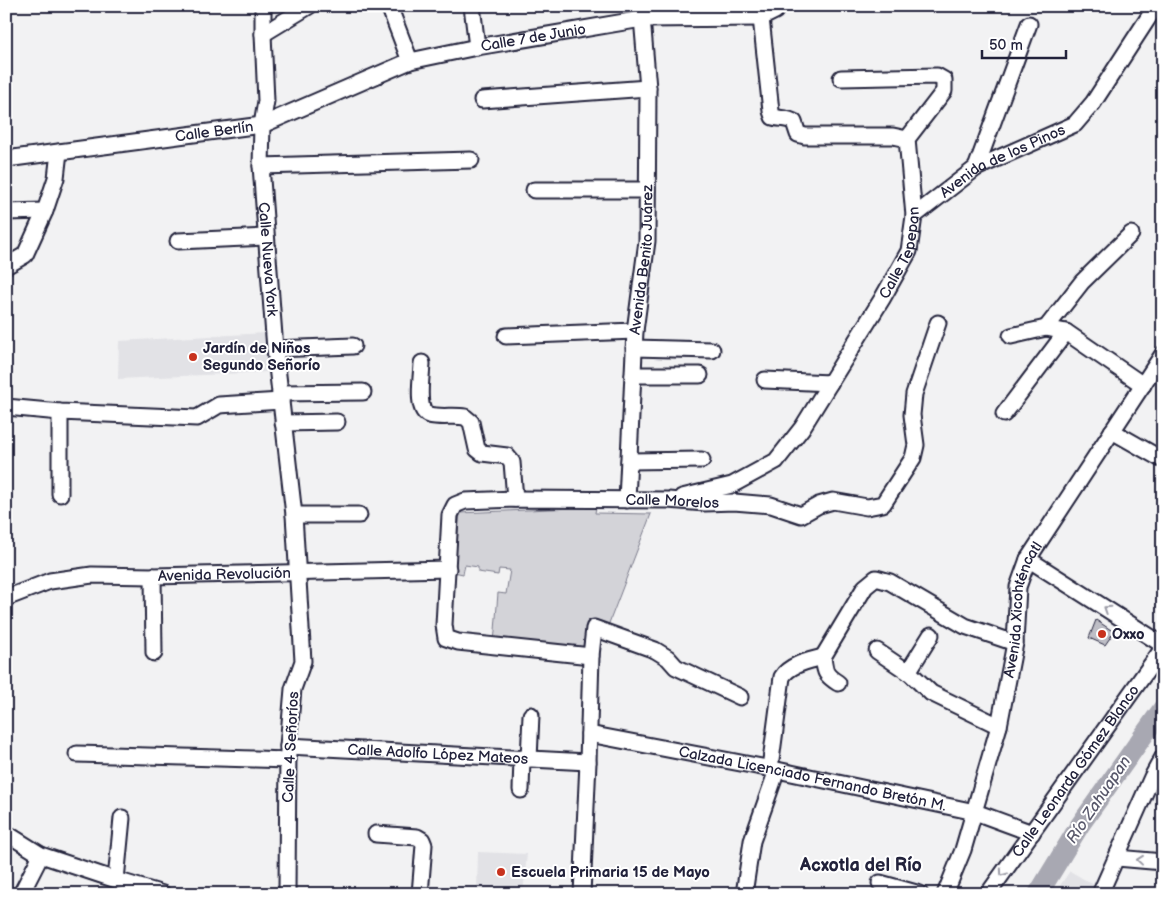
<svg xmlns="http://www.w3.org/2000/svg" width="1169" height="900" font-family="'Balsamiq Sans',sans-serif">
	<rect width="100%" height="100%" fill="#f2f2f3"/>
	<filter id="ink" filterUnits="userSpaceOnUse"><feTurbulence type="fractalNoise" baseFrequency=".02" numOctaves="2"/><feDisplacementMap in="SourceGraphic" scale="10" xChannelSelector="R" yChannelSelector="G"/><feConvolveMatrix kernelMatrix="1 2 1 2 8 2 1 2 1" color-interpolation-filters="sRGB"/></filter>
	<g filter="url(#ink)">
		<path fill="#e2e2e6" d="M 265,333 L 268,372 L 118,379 L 119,341 Z
			M 478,852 L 527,854 L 523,894 L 428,894 L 428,891 L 477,890 Z
			M 1070,871 L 1094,885 L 1090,894 L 1054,894 Z"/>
		<path fill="#d3d3d8" stroke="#7a7a8a" d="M 596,507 L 595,513 L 651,514 L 606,631 L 584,652 L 494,643 L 498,593 L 506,594 L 510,570 L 499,569 L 498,575 L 478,572 L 478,567 L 465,565 L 463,574 L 454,572 L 460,513 Z"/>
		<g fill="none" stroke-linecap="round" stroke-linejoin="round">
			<path stroke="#a8a8b2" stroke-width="20" d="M 1038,894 L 1080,825 L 1163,708"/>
		</g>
		<path fill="#bebec6" stroke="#22223b" d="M 1096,620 L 1114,632 L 1105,645 L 1089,638 Z"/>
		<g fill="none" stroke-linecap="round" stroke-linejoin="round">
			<defs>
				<g id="minor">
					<path id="s1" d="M 263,6 L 263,34 L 266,101 L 262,125 L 261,166 L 275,349 L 294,515 L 303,661 L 293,689 L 288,746 L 287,894"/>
					<path d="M 389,6 L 410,61"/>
					<path d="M 472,6 L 477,47"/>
					<path d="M 761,18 L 771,111 L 773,117 C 780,119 788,118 794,122 L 798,134 L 805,136 L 893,136 L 907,139"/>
					<path d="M 263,34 L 309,6"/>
					<path d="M 841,78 L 937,76 L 944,80 L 944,91 L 907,139"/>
					<path d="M 482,100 L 648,88"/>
					<path id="s2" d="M 6,159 L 262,125 L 410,61 L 477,47 L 642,19 L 761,18 L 775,11 L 778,6"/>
					<path d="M 261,166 L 471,160"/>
					<path d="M 976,168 L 1029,24"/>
					<path d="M 534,190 L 647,190"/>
					<path d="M 6,212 L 45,211"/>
					<path id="s3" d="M 914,216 L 976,168 L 1075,124 L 1093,103 L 1156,6"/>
					<path d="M 178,241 L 266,237"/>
					<path d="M 6,266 L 25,255 L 45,211 L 56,178 L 59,152"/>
					<path d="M 1046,328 L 1082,282 L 1131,234"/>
					<path d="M 506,336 L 635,331"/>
					<path d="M 1011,336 L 1046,328 L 1066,332 L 1143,385"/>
					<path d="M 634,348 L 712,350"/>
					<path d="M 275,349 L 353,346"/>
					<path d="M 422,363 C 422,375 415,411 429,415 C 440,418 454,415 465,417 L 471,422 L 477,449 L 482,453 L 507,456 L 512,462 L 515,499"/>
					<path d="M 633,375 L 700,375"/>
					<path d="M 765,380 L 830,383"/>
					<path d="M 280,393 L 363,392"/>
					<path d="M 6,407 L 60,412 L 197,418 L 219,405 L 281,401"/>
					<path d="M 60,412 L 60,494"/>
					<path d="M 1004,414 L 1066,332"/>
					<path d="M 283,423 L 337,422"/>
					<path d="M 1112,431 L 1163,460"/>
					<path d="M 629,461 L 702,460"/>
					<path id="s4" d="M 682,497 L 732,485 L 776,461 L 802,428 L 882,299 L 909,251 L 914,216 L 907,139"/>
					<path id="s5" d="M 627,500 L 635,331 L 647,241 L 648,88 L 641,6"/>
					<path d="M 294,515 L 359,515"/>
					<path d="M 1028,559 L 1163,645"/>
					<path d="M 153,576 L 154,653"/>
					<path id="s6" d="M 6,598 L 50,581 L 92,575 L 153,576 L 448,569"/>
					<path d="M 877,651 L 911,674 L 931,693 L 999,726"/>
					<path id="s7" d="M 591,656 L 458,642 L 446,638 L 444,625 L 450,515 L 455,505 L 465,501 L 515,499 L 668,500 L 705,503 L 734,502 L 771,505 L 801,515 L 819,505 L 833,501 L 867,507 L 883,504 L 913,458 L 916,445 L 912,415 L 914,394 L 938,323"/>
					<path d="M 823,657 L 865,587 L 876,578 L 890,582 L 965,626 L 1015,643"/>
					<path d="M 823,657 C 825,672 825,675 838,683"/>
					<path d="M 908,672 L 931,635"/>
					<path id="s8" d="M 589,734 L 777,770 L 975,812 L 1032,833"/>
					<path id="s9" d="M 288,746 L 588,762"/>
					<path d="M 77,754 L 288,760"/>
					<path d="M 529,759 L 531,715"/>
					<path d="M 770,768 L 782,677 C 790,664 809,661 823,657"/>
					<path d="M 521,790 L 522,758"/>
					<path d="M 6,833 L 41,855 L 116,880 L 163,894"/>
					<path d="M 376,834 L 417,837 L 422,840 L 424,845 L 420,894"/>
					<path d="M 1117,858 L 1163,862"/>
					<path d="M 116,880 L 122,818"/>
					<path d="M 880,883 L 920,894"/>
					<path d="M 21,894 L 41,855"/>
					<path d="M 582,894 L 588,762 L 591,656 L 594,628 L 655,650 L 668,658 L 676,667 L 740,697"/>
					<path d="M 744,894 L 752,841 L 777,770"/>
					<path id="s10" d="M 945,894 L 963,850 L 999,726 L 1015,643 L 1018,587 L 1028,559 L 1163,354"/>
					<path id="s11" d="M 988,894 L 1163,648"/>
					<path d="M 1100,894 L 1152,777 L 1163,757"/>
				</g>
			</defs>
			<use href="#minor" stroke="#22223b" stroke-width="19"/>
			<use href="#minor" stroke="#fff" stroke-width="15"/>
		</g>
		<defs><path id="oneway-chevron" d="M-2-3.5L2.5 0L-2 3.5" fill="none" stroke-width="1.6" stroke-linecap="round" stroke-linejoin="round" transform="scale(1.25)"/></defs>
		<g stroke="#9c9ca7">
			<use href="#oneway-chevron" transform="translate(1107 609) rotate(-147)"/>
			<use href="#oneway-chevron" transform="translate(1140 860) rotate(-174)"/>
			<use href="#oneway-chevron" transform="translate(1003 873) rotate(125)"/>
		</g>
	</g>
	<g fill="#c8321e" stroke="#fff" stroke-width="2">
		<circle cx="193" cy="357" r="5"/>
		<circle cx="1102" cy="634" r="5"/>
		<circle cx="501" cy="872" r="5"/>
	</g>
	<g text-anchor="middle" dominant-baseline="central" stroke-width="4" stroke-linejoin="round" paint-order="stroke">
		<g font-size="15" fill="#22223b" stroke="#fff">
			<text stroke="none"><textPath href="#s2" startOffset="545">Calle 7 de Junio</textPath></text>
			<text stroke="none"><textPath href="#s2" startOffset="210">Calle Berlín</textPath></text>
			<text stroke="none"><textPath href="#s3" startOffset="105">Avenida de los Pinos</textPath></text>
			<text stroke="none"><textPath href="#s4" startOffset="346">Calle Tepepan</textPath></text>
			<text stroke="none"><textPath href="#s5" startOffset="241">Avenida Benito Juárez</textPath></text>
			<text stroke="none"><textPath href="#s1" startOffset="254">Calle Nueva York</textPath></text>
			<text stroke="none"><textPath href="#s7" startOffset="499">Calle Morelos</textPath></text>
			<text stroke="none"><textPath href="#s6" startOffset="222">Avenida Revolución</textPath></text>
			<text stroke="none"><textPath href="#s10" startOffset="296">Avenida Xicohténcatl</textPath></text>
			<text transform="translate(291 747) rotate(-87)">Calle 4 Señoríos</text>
			<text stroke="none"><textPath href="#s9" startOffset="150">Calle Adolfo López Mateos</textPath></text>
			<text stroke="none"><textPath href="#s11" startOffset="151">Calle Leonarda Gómez Blanco</textPath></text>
			<text stroke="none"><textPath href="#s8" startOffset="228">Calzada Licenciado Fernando Bretón M.</textPath></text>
		</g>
		<g font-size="15" font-weight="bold" fill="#22223b" stroke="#fff" text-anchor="start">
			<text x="203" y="348">Jardín de Niños<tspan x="203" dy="17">Segundo Señorío</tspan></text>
			<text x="1112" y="634">Oxxo</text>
			<text x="511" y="872">Escuela Primaria 15 de Mayo</text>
		</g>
		<g font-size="16" font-style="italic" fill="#58586b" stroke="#fff">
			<text transform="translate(1099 800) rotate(-56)">Río Zahuapan</text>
		</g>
		<g font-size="18" font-weight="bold" fill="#22223b" stroke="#fff">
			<text x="861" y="865">Acxotla del Río</text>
		</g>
	</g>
	<rect width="1169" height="900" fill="none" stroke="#fff" stroke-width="25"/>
	<rect x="12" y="12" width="1144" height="875" fill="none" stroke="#22223b" stroke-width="2" filter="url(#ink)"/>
	<path d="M982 50v8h84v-8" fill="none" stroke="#22223b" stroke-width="2.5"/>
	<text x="989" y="50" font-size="15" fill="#22223b" stroke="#ffffff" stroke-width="4" paint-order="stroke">50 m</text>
</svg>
